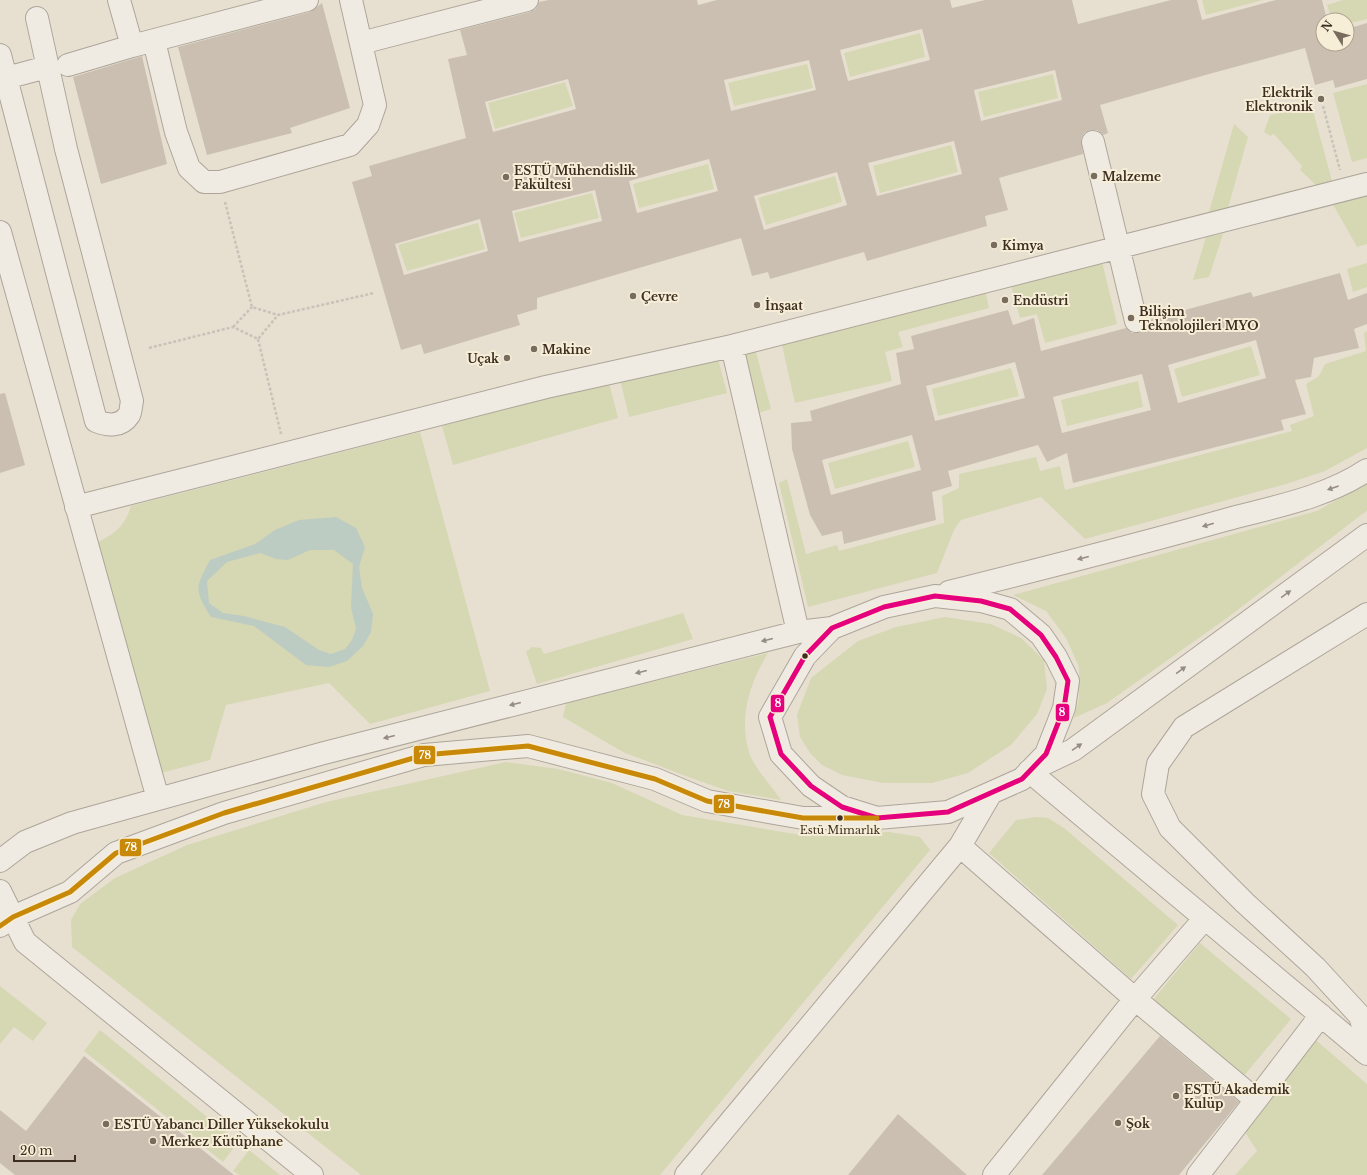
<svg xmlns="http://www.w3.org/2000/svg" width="1367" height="1175" font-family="'Libre Baskerville',serif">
	<rect width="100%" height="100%" fill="#e7e0d1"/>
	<path fill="#d6d7b3" d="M 1202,0 L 1263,0 L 1206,15 Z
		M 1343,0 L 1367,0 L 1367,19 L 1347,24 L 1347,20 L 1332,20 L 1327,5 Z
		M 920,33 L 925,57 L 850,77 L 844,53 Z
		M 807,64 L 813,88 L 734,106 L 728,83 Z
		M 1053,74 L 1058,98 L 984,117 L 978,92 Z
		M 565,82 L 573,106 L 495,129 L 488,103 Z
		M 1367,84 L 1367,158 L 1352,162 L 1333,93 Z
		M 1312,107 L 1332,181 L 1316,185 L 1300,170 L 1302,166 L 1274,134 L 1270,136 L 1264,132 L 1270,115 Z
		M 1234,124 L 1248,137 L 1228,208 L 1209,212 Z
		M 951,145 L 958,172 L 880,193 L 873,166 Z
		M 708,164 L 714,189 L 639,208 L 633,184 Z
		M 835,176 L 842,202 L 766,225 L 758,198 Z
		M 1367,189 L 1367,244 L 1357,247 L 1330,199 Z
		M 592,193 L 599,218 L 521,238 L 514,213 Z
		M 478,223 L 485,249 L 407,271 L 398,245 Z
		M 1223,234 L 1209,277 L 1193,280 L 1206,237 Z
		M 1099,249 L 1117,324 L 1045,343 L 1037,314 L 1020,318 L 1008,274 Z
		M 1367,263 L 1367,287 L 1353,292 L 1347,269 Z
		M 983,280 L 989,308 L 898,332 L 903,347 L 885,352 L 892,381 L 795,403 L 780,336 Z
		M 1367,331 L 1367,448 L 1325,471 L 1286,484 L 1085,539 L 1041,497 L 961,520 L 954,530 L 937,573 L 808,607 L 779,483 L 787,479 L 806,554 L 837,545 L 839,551 L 944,523 L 942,496 L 959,488 L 959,474 L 1036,457 L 1040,471 L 1060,466 L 1065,490 L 1292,431 L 1290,425 L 1314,416 L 1306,384 L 1319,376 L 1325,364 L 1366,351 L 1364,333 Z
		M 753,341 L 771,409 L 758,413 L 739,345 Z
		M 1251,346 L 1260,375 L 1182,397 L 1174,369 Z
		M 716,351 L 727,393 L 629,417 L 619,375 Z
		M 1011,368 L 1019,396 L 938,416 L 932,389 Z
		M 608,379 L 618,418 L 453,465 L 442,426 Z
		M 1138,381 L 1143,407 L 1067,426 L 1061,400 Z
		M 420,432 L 490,691 L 370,724 L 329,683 L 226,705 L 210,760 L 161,773 L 93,545 C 113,534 124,529 131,506 Z
		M 908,441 L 915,467 L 835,489 L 828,463 Z
		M 1367,483 L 1367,511 L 1361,515 L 1227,618 L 1107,703 L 1074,718 L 1079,698 L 1079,667 L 1066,638 L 1046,611 L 1013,595 L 1317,511 Z
		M 683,613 L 693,639 L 537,684 L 526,652 L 532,647 L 541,648 L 544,654 Z
		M 945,617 L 991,624 L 1021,638 L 1044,660 L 1047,689 L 1037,714 L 1011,745 L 968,773 L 932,783 L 883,783 L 842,775 L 822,765 L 810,753 L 800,737 L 797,715 L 811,678 L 858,641 L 896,627 Z
		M 768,653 C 749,684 738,720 750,755 C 754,767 774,789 781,800 L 728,791 L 683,775 L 623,752 L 563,717 L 566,703 Z
		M 506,762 L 558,769 L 612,783 L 682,815 L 801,835 L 889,832 L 920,837 L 930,850 L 660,1175 L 361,1175 L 72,947 L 71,920 L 80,904 L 115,878 L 187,845 L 326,802 Z
		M 1036,817 L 1048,818 L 1064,828 L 1178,925 L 1131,979 L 989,853 L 1016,820 Z
		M 1200,943 L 1291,1019 L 1243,1077 L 1152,1001 Z
		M 0,986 L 47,1023 L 33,1041 L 14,1027 L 0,1044 Z
		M 100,1030 L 238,1142 L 223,1162 L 84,1051 Z
		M 1311,1036 L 1367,1084 L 1367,1175 L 1235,1175 L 1257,1151 L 1245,1132 Z
		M 249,1150 L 280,1175 L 239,1175 L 233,1171 Z"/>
	<path fill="#bcccc2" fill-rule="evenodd" d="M 336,517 L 356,528 L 365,547 L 359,567 L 362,588 L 373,614 L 371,632 L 363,646 L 347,661 L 329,667 L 306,665 L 254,626 L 211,617 C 194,590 195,588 210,560 L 255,544 L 275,530 L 299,520 ZM 310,550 L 334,550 L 353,564 L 351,607 L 356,629 L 352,640 L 345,649 L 331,654 L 319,650 L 285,627 L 244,616 L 223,613 L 209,603 L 207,581 L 227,562 L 260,553 L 276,559 L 288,560 Z"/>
	<path fill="#cbbfb2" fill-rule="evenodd" d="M 549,0 L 697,0 L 698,5 L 717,0 L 950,0 L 952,8 L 985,0 L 1072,0 L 1078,24 L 1171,0 L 1197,0 L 1202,20 L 1276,0 L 1322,0 L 1327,20 L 1323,20 L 1323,44 L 1347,44 L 1347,29 L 1367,23 L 1367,79 L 1335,88 L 1333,80 L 1315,85 L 1305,48 L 1209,74 L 1100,105 L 1108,133 L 1103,135 L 1097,130 L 1090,130 L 1084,133 L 1081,139 L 1083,154 L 999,178 L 1008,210 L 985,216 L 987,226 L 867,261 L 864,252 L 770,279 L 768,272 L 752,276 L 741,238 L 537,298 L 537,309 L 517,315 L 520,325 L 424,354 L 421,344 L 401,350 L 352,182 L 372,176 L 369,166 L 466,138 L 448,59 L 467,55 L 460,30 L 530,12 L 536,9 L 539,2 ZM 922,29 L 930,60 L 848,81 L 840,50 ZM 809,60 L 816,90 L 731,111 L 724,80 ZM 1055,70 L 1062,100 L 981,121 L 974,90 ZM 568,79 L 576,109 L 493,132 L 485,102 ZM 954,141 L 962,174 L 877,196 L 868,163 ZM 709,159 L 718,191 L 637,213 L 629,181 ZM 837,172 L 847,205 L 764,230 L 754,196 ZM 595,190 L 602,221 L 519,242 L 512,211 ZM 480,219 L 488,251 L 404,275 L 395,244 Z
		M 322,3 L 350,108 L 290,128 L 292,133 L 207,155 L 178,47 L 310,12 Z
		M 142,56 L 167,164 L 101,184 L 73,77 Z
		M 1340,273 L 1348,300 L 1367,293 L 1367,324 L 1354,329 L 1359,348 L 1314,358 L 1311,377 L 1295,380 L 1306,414 L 1281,420 L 1284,430 L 1073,483 L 1067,453 L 1047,462 L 1038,445 L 948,471 L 952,486 L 932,492 L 936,520 L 844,544 L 842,531 L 822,536 L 810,515 L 792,449 L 791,423 L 812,421 L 810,411 L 901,384 L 896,353 L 914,349 L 911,336 L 1008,310 L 1013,325 L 1034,318 L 1041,351 L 1126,328 L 1132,333 L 1139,333 L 1145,330 L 1148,322 L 1152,319 L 1251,292 L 1253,297 ZM 1256,340 L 1266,378 L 1178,403 L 1168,365 ZM 1015,362 L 1025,398 L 935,421 L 926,386 ZM 1142,374 L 1151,410 L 1062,433 L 1053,397 ZM 912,435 L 921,470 L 831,495 L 822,460 Z
		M 5,393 L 25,465 L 0,473 L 0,394 Z
		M 1160,1036 L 1239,1102 L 1179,1175 L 1042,1175 Z
		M 84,1056 L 234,1175 L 15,1175 L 0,1163 L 0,1110 L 26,1131 Z
		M 898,1114 L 967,1175 L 848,1175 Z"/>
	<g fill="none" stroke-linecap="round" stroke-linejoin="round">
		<defs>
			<path id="minor" d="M 119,0 L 132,46
				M 154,41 L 176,132 L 189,168 L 204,182 L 220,182 L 350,145 L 368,125 L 375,105 L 351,0
				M 361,43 L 527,0
				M 0,55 L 96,421 C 108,426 121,427 129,415 C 131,412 131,405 132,401 L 66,149 L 37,18
				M 68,65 L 132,46 L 307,0
				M 6,78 L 47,67
				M 1093,142 L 1136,321
				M 0,232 L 158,799
				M 732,346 L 798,632
				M 76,507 L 546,387 L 732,346 L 1367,184
				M 1367,535 L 1073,750 L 1029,771 L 1367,1054
				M 949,592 C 1041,569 1133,546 1225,520 C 1273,507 1325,498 1367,470
				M 935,596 L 981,601 L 1010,609 L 1041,635 L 1056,657 L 1068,681 L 1064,708 L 1046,754 L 1022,779 L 948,812 L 877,818 L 842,807 L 811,786 L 781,754 L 770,717 L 805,656 L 832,628 L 884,607 Z
				M 960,846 L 1135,999 L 1256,1100 L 1198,1175
				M 0,861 L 25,842 L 72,823 L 324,753 L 798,632 L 832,628
				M 0,891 L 25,942 L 312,1175
				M 0,926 L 13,917 L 70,892 L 116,853 L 224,813 L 424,755 L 528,746 L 655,779 L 707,801 L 803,818 L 877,818
				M 1363,1051 L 1366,1036 L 1360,1016 L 1315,967 L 1245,903 L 1170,828 L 1153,794 L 1158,764 L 1184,727 L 1367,614
				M 1256,1100 L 1321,1015
				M 686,1175 L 960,846 L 991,793
				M 994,1175 L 1135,999 L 1205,918"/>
		</defs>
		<use href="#minor" stroke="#ada599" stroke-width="24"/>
		<path stroke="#c8c2b9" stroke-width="2.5" stroke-dasharray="3 2" stroke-linecap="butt" d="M 1323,106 L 1340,170
			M 225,202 L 252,307 L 278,315
			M 233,327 L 252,307
			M 258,339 L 281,434
			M 149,348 L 233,327 L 258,339 L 278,315 L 374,293"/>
		<use href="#minor" stroke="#efebe3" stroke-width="22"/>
		<defs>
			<path id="bus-1" d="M 935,596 L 981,601 L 1010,609 L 1041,635 L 1056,657 L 1068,681 L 1064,708 L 1046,754 L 1022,779 L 948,812 L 877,818 L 842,807 L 811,786 L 781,754 L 770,717 L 805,656 L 832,628 L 884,607 Z"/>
			<path id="bus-2" d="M 0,926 L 13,917 L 70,892 L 116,853 L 224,813 L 424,755 L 528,746 L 655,779 L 707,801 L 803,818 L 877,818"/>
		</defs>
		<use href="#bus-1" stroke="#f7eed8" stroke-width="8"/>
		<use href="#bus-2" stroke="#f7eed8" stroke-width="8"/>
		<use href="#bus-1" stroke="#e5007d" stroke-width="5"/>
		<use href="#bus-2" stroke="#c88808" stroke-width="5"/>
	</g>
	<defs><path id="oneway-solid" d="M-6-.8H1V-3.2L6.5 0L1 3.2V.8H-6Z"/></defs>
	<g fill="#968c82">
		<use href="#oneway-solid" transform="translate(1333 488) rotate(161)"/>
		<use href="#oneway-solid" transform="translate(1208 525) rotate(164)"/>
		<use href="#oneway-solid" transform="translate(1083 558) rotate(166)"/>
		<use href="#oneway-solid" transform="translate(1286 594) rotate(-36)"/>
		<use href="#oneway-solid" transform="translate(767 640) rotate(166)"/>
		<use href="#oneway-solid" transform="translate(1181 670) rotate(-36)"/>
		<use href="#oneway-solid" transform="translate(641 672) rotate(166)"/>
		<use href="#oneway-solid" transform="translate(515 704) rotate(166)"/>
		<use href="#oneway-solid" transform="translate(389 737) rotate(166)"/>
		<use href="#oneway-solid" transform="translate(1077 747) rotate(-34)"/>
	</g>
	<g fill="#786c5e" stroke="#f7eed8" stroke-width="1.5">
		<circle cx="1321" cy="99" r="4"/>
		<circle cx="1094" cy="176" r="4"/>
		<circle cx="506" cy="177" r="4"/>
		<circle cx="994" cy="245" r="4"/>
		<circle cx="633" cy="296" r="4"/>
		<circle cx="1005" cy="300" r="4"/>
		<circle cx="757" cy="305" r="4"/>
		<circle cx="1131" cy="318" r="4"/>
		<circle cx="534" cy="349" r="4"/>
		<circle cx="507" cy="358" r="4"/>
		<circle cx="1176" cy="1096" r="4"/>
		<circle cx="1118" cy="1123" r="4"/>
		<circle cx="106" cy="1124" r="4"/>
		<circle cx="153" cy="1141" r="4"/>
	</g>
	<g fill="#3d2e20" stroke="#f7eed8" stroke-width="1.5">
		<circle cx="805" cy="656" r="3.5"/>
		<circle cx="840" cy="818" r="3.5"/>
	</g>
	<g text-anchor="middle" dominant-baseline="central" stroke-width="4" stroke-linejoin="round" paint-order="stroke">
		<g font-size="11" fill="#3d2e20" stroke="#f7eed8">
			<text x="840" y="830">Estü Mimarlık</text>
		</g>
		<g font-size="12" font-weight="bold" fill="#3d2e20" stroke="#f7eed8" text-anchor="start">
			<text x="1313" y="92" text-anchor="end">Elektrik<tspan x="1313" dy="14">Elektronik</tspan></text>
			<text x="514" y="170">ESTÜ Mühendislik<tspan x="514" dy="14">Fakültesi</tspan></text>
			<text x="1102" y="176">Malzeme</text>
			<text x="1002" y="245">Kimya</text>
			<text x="641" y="296">Çevre</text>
			<text x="1013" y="300">Endüstri</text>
			<text x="765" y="305">İnşaat</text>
			<text x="1139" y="311">Bilişim<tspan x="1139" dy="14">Teknolojileri MYO</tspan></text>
			<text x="542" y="349">Makine</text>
			<text x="499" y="358" text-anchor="end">Uçak</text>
			<text x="1184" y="1089">ESTÜ Akademik<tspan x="1184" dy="14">Kulüp</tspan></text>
			<text x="1126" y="1123">Şok</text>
			<text x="114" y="1124">ESTÜ Yabancı Diller Yüksekokulu</text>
			<text x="161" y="1141">Merkez Kütüphane</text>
		</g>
	</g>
	<g stroke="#f7eed8" stroke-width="1.5">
		<rect x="770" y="694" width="15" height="19" rx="4" fill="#e5007d"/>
		<rect x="1055" y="703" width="15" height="19" rx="4" fill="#e5007d"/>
		<rect x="413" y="745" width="23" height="20" rx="4" fill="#c88808"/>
		<rect x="713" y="794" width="22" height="20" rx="4" fill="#c88808"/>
		<rect x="119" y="838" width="23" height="19" rx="4" fill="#c88808"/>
	</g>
	<g font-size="11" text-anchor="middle" font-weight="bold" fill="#fff">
		<text x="778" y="707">8</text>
		<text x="1062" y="716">8</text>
		<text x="425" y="759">78</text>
		<text x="724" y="808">78</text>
		<text x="131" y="851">78</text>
	</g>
	<g transform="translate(1335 32) rotate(307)"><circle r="19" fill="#f7eed8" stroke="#ada18e"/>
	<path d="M0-3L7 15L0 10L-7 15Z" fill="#786c5e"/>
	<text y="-6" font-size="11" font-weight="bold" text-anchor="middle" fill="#3d2e20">N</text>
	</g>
	<path d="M14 1155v6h61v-6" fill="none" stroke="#3d2e20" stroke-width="2"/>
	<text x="20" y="1155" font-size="12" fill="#3d2e20" stroke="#f7eed8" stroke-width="3" paint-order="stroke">20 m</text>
</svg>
